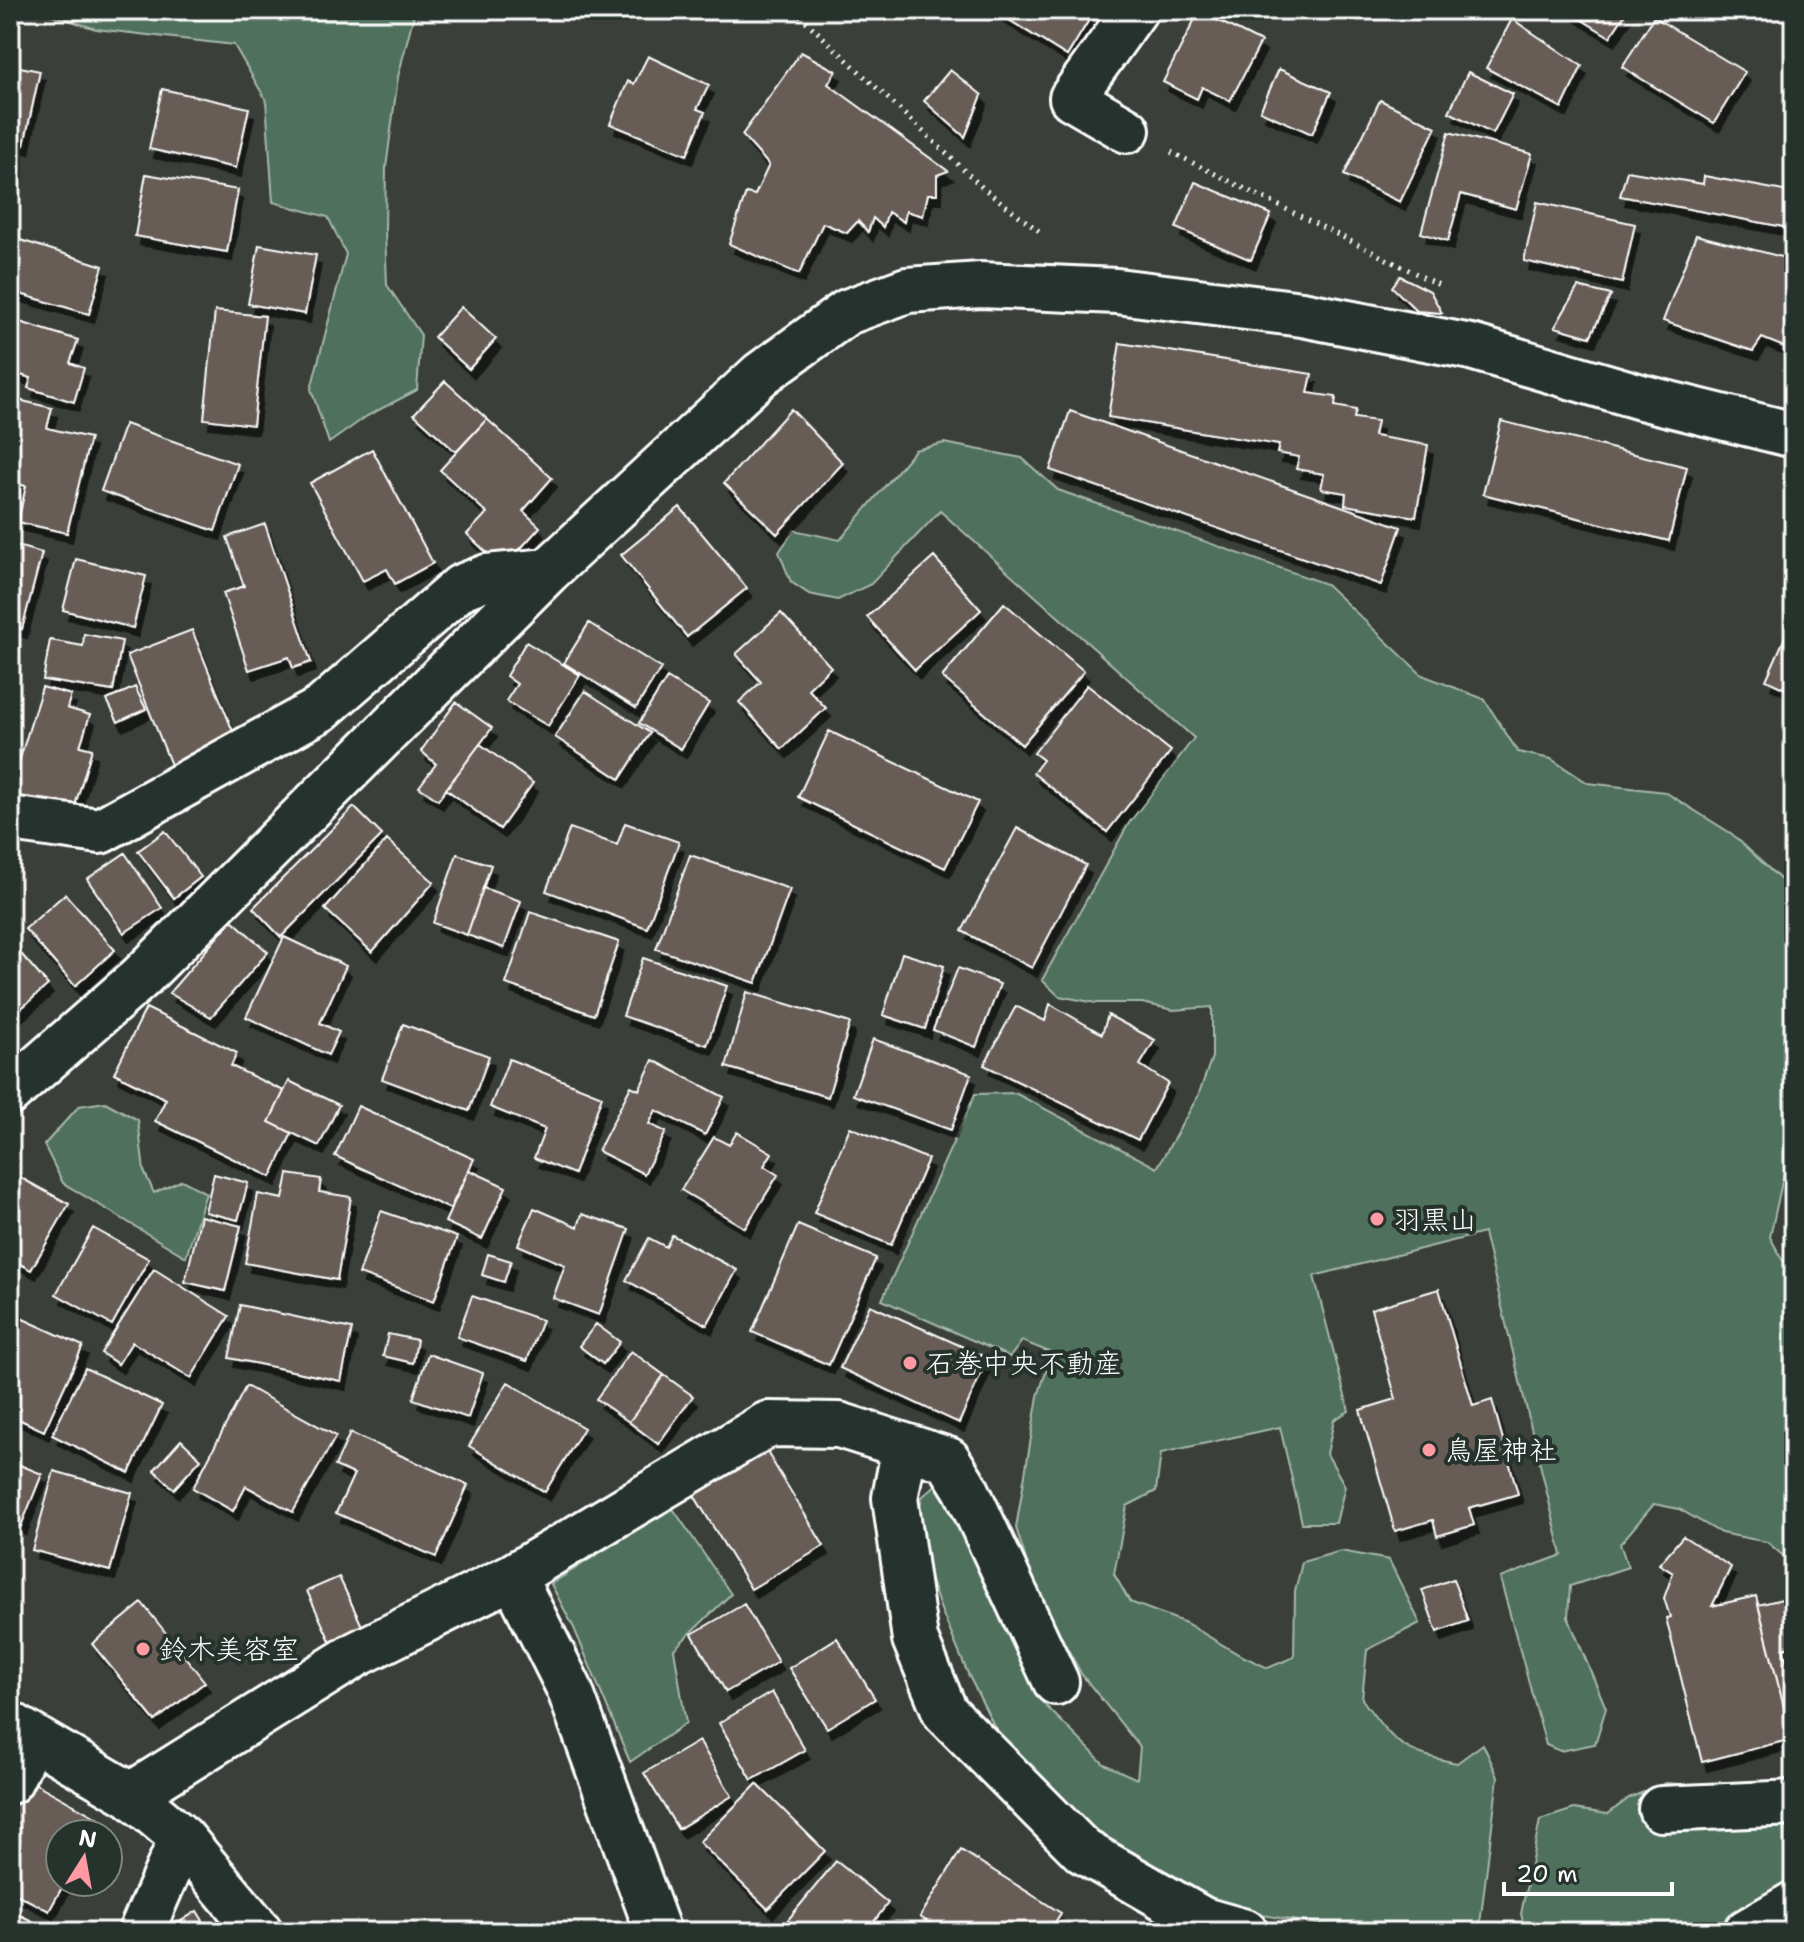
<svg xmlns="http://www.w3.org/2000/svg" width="1804" height="1942" font-family="'Shantell Sans','Klee One',sans-serif">
	<defs>
		<filter id="shadow"><feDropShadow dx="5" dy="9" stdDeviation="0" flood-color="#0009"/></filter>
	</defs>
	<rect width="100%" height="100%" fill="#3a3f3a"/>
	<filter id="ink" filterUnits="userSpaceOnUse"><feTurbulence type="fractalNoise" baseFrequency=".0125" numOctaves="2"/><feDisplacementMap in="SourceGraphic" scale="16" xChannelSelector="R" yChannelSelector="G"/><feConvolveMatrix kernelMatrix="1 2 1 2 8 2 1 2 1" color-interpolation-filters="sRGB"/></filter>
	<g filter="url(#ink)">
		<path fill="#4f705b" stroke="#a7b8ad" stroke-width="2" d="M 37,10 L 415,10 L 398,77 L 386,168 L 385,230 L 387,285 L 421,335 L 417,390 L 367,416 L 329,443 L 311,389 L 346,254 L 328,217 L 273,202 L 266,100 L 234,45 L 96,29 Z
			M 944,443 L 1022,458 L 1058,490 L 1326,584 L 1422,675 L 1484,699 L 1518,752 L 1551,759 L 1588,783 L 1665,792 L 1732,834 L 1780,879 L 1794,883 L 1794,1146 L 1787,1159 L 1770,1237 L 1783,1261 L 1794,1266 L 1794,1565 L 1767,1542 L 1721,1533 L 1679,1509 L 1654,1504 L 1620,1544 L 1628,1567 L 1570,1586 L 1568,1617 L 1606,1708 L 1595,1744 L 1560,1751 L 1546,1745 L 1500,1578 L 1562,1555 L 1484,1233 L 1314,1276 L 1349,1411 L 1334,1420 L 1327,1454 L 1345,1486 L 1336,1523 L 1302,1523 L 1280,1427 L 1161,1453 L 1156,1491 L 1127,1506 L 1114,1574 L 1130,1602 L 1186,1623 L 1238,1654 L 1268,1668 L 1294,1657 L 1295,1592 L 1302,1562 L 1341,1551 L 1389,1560 L 1420,1623 L 1367,1650 L 1362,1699 C 1394,1744 1402,1752 1457,1763 L 1483,1744 L 1498,1777 L 1479,1932 L 1371,1932 L 1285,1919 L 1200,1903 L 1149,1875 L 1011,1759 L 969,1676 L 939,1605 L 915,1532 L 922,1497 L 939,1482 L 1039,1699 L 1104,1764 L 1137,1779 L 1140,1747 L 1082,1675 L 1037,1594 L 1016,1528 L 1038,1396 L 1052,1353 L 1022,1341 L 1010,1357 L 882,1300 L 975,1094 L 1015,1093 L 1157,1168 L 1198,1096 L 1212,1057 L 1212,1007 L 1173,1010 L 1142,1003 L 1096,1003 L 1059,996 L 1042,980 L 1129,823 L 1194,738 L 940,511 L 871,584 L 838,600 L 809,594 L 791,582 L 779,552 L 794,530 L 840,540 L 915,450 Z
			M 105,1102 L 138,1120 L 144,1171 L 154,1193 L 182,1180 L 206,1193 L 186,1257 L 63,1183 L 44,1145 L 79,1106 Z
			M 672,1507 L 731,1594 L 674,1649 L 686,1723 L 630,1762 L 574,1628 L 551,1584 Z
			M 1794,1780 L 1794,1932 L 1526,1932 L 1521,1914 L 1540,1820 L 1574,1809 L 1608,1814 L 1629,1798 L 1666,1783 L 1711,1786 Z"/>
		<path fill="#675c57" stroke="#fff" stroke-width="2" filter="url(#shadow)" d="M 993,10 L 1095,10 L 1067,56 Z
			M 1566,10 L 1628,10 L 1610,37 Z
			M 1199,11 L 1261,42 L 1230,101 L 1202,87 L 1197,99 L 1163,82 Z
			M 1654,17 L 1745,72 L 1714,123 L 1622,67 Z
			M 1512,19 L 1582,66 L 1562,108 L 1486,68 Z
			M 801,52 L 836,71 L 828,84 L 948,171 L 937,175 L 937,194 L 928,194 L 923,216 L 906,211 L 904,222 L 888,212 L 883,227 L 873,218 L 868,232 L 858,221 L 847,233 L 823,223 L 799,274 L 729,244 L 746,193 L 755,195 L 769,165 L 742,135 Z
			M 648,56 L 709,85 L 697,109 L 705,112 L 687,155 L 610,124 L 628,81 L 634,84 Z
			M 10,65 L 40,71 L 24,145 L 10,142 Z
			M 1279,69 L 1331,92 L 1312,134 L 1260,111 Z
			M 950,70 L 982,95 L 965,137 L 924,101 Z
			M 1468,72 L 1513,94 L 1493,134 L 1449,112 Z
			M 162,89 L 249,108 L 236,168 L 149,149 Z
			M 1380,100 L 1436,127 L 1400,202 L 1344,175 Z
			M 1449,132 L 1532,154 L 1516,209 L 1461,194 L 1448,241 L 1421,233 Z
			M 1627,171 L 1703,184 L 1704,176 L 1794,193 L 1794,229 L 1620,196 Z
			M 146,174 L 238,190 L 227,252 L 135,236 Z
			M 1195,182 L 1271,214 L 1251,260 L 1176,228 Z
			M 1537,202 L 1635,224 L 1622,283 L 1524,261 Z
			M 1696,235 L 1790,259 L 1794,265 L 1794,351 L 1762,338 L 1753,351 L 1663,321 Z
			M 14,238 L 103,266 L 89,314 L 10,291 L 10,251 Z
			M 259,245 L 316,255 L 305,314 L 248,304 Z
			M 1400,276 L 1430,291 L 1442,313 L 1417,311 L 1392,287 Z
			M 1578,287 L 1611,295 L 1590,337 L 1555,327 Z
			M 461,307 L 496,339 L 469,369 L 434,337 Z
			M 215,311 L 265,316 L 253,425 L 204,419 Z
			M 10,319 L 78,340 L 70,363 L 84,368 L 74,402 L 28,388 L 31,378 L 10,372 Z
			M 1120,343 L 1312,374 L 1308,393 L 1336,397 L 1335,406 L 1356,410 L 1354,418 L 1377,421 L 1374,436 L 1428,445 L 1416,517 L 1345,505 L 1346,493 L 1321,489 L 1324,474 L 1296,469 L 1299,457 L 1277,453 L 1279,445 L 1108,417 Z
			M 445,381 L 487,419 L 456,452 L 414,414 Z
			M 10,398 L 52,408 L 47,428 L 90,438 L 67,533 L 18,522 L 26,486 L 10,482 Z
			M 791,409 L 843,463 L 777,534 L 724,483 Z
			M 1070,411 L 1401,527 L 1381,585 L 1050,470 Z
			M 487,419 L 552,478 L 523,511 L 540,527 L 503,568 L 467,534 L 487,513 L 440,470 Z
			M 1501,421 L 1687,467 L 1669,541 L 1483,494 Z
			M 125,424 L 238,464 L 215,531 L 101,491 Z
			M 372,449 L 433,563 L 395,584 L 387,569 L 363,581 L 310,483 Z
			M 680,507 L 747,588 L 687,637 L 621,555 Z
			M 265,524 L 311,662 L 293,668 L 289,657 L 249,670 L 223,593 L 244,586 L 227,537 Z
			M 10,544 L 42,553 L 22,629 L 10,626 Z
			M 934,557 L 981,610 L 915,670 L 867,617 Z
			M 76,559 L 146,576 L 133,628 L 63,610 Z
			M 1004,603 L 1084,671 L 1022,745 L 942,677 Z
			M 781,613 L 831,667 L 808,689 L 826,708 L 782,749 L 739,702 L 761,682 L 736,654 Z
			M 1794,617 L 1794,693 L 1766,680 Z
			M 589,623 L 661,668 L 636,708 L 564,663 Z
			M 192,630 L 238,744 L 173,770 L 127,655 Z
			M 84,634 L 122,641 L 113,691 L 43,680 L 50,640 L 83,646 Z
			M 526,642 L 580,675 L 548,726 L 506,701 L 517,684 L 506,676 Z
			M 667,678 L 709,703 L 681,749 L 639,723 Z
			M 1087,685 L 1171,751 L 1107,832 L 1033,773 L 1043,760 L 1034,753 Z
			M 42,687 L 71,695 L 67,708 L 90,715 L 80,746 L 92,749 L 70,822 L 10,804 L 10,791 Z
			M 135,687 L 146,709 L 118,722 L 107,700 Z
			M 585,691 L 650,733 L 620,779 L 555,737 Z
			M 456,702 L 492,728 L 438,800 L 419,787 L 436,764 L 421,751 Z
			M 829,731 L 978,802 L 945,868 L 798,797 Z
			M 480,744 L 533,783 L 500,829 L 446,789 Z
			M 354,807 L 382,835 L 281,937 L 253,908 Z
			M 625,823 L 679,842 L 647,928 L 546,891 L 570,828 L 617,845 Z
			M 1017,828 L 1086,865 L 1032,968 L 962,931 Z
			M 165,831 L 201,877 L 174,898 L 138,851 Z
			M 387,840 L 434,882 L 372,952 L 325,909 Z
			M 125,853 L 162,908 L 124,933 L 87,879 Z
			M 457,854 L 491,865 L 467,935 L 433,923 Z
			M 690,855 L 790,889 L 756,983 L 656,949 Z
			M 483,888 L 521,901 L 504,948 L 467,935 Z
			M 65,894 L 115,950 L 75,986 L 25,929 Z
			M 530,912 L 619,942 L 594,1015 L 506,984 Z
			M 232,920 L 268,952 L 211,1017 L 169,993 Z
			M 284,937 L 346,966 L 320,1023 L 339,1032 L 328,1055 L 246,1017 Z
			M 10,941 L 48,985 L 10,1018 Z
			M 902,953 L 944,966 L 925,1029 L 883,1015 Z
			M 643,958 L 727,986 L 707,1045 L 623,1016 Z
			M 958,968 L 1000,984 L 976,1047 L 933,1030 Z
			M 747,992 L 850,1023 L 828,1097 L 726,1067 Z
			M 1050,1004 L 1102,1034 L 1108,1015 L 1155,1040 L 1140,1065 L 1168,1083 L 1138,1140 L 984,1065 L 1016,1006 L 1045,1021 Z
			M 146,1008 L 237,1053 L 231,1066 L 284,1091 L 269,1122 L 292,1133 L 271,1177 L 155,1121 L 166,1099 L 114,1073 Z
			M 403,1024 L 489,1056 L 469,1111 L 382,1079 Z
			M 873,1039 L 971,1074 L 951,1130 L 853,1095 Z
			M 509,1059 L 602,1096 L 574,1174 L 534,1158 L 545,1129 L 490,1107 Z
			M 653,1060 L 724,1097 L 705,1135 L 656,1110 L 649,1124 L 666,1132 L 644,1174 L 598,1151 L 631,1086 L 639,1090 Z
			M 289,1081 L 339,1105 L 319,1146 L 269,1122 Z
			M 358,1106 L 474,1159 L 450,1209 L 335,1156 Z
			M 850,1127 L 928,1159 L 891,1245 L 814,1213 Z
			M 737,1132 L 772,1153 L 764,1166 L 778,1175 L 745,1228 L 681,1190 L 714,1137 L 729,1145 Z
			M 469,1170 L 506,1187 L 482,1239 L 445,1222 Z
			M 10,1172 L 69,1204 L 31,1270 L 10,1258 Z
			M 214,1174 L 248,1183 L 238,1220 L 205,1212 Z
			M 288,1174 L 321,1179 L 319,1192 L 351,1197 L 337,1280 L 245,1263 L 258,1194 L 283,1199 Z
			M 534,1208 L 578,1227 L 582,1214 L 629,1229 L 599,1315 L 553,1298 L 565,1265 L 518,1245 Z
			M 381,1211 L 457,1237 L 434,1301 L 359,1274 Z
			M 201,1216 L 241,1226 L 225,1291 L 185,1282 Z
			M 798,1225 L 876,1258 L 829,1365 L 752,1332 Z
			M 93,1228 L 149,1259 L 112,1325 L 56,1294 Z
			M 672,1235 L 737,1270 L 707,1325 L 626,1280 L 649,1238 L 666,1247 Z
			M 488,1254 L 511,1261 L 504,1282 L 482,1275 Z
			M 154,1269 L 229,1316 L 191,1378 L 132,1342 L 118,1364 L 101,1353 Z
			M 1439,1289 L 1473,1406 L 1492,1400 L 1518,1494 L 1469,1508 L 1474,1525 L 1437,1536 L 1433,1520 L 1395,1531 L 1360,1410 L 1396,1399 L 1371,1309 Z
			M 472,1296 L 542,1320 L 527,1361 L 457,1337 Z
			M 240,1305 L 352,1329 L 341,1381 L 229,1358 Z
			M 870,1305 L 988,1358 L 959,1423 L 840,1368 Z
			M 10,1313 L 83,1346 L 44,1431 L 10,1415 Z
			M 596,1324 L 620,1342 L 603,1364 L 579,1346 Z
			M 388,1334 L 417,1340 L 413,1363 L 383,1356 Z
			M 631,1351 L 664,1375 L 629,1422 L 596,1399 Z
			M 428,1354 L 483,1373 L 468,1418 L 413,1399 Z
			M 85,1368 L 162,1405 L 129,1473 L 52,1435 Z
			M 664,1375 L 693,1396 L 658,1444 L 629,1422 Z
			M 508,1382 L 584,1428 L 545,1492 L 469,1446 Z
			M 246,1386 L 336,1436 L 293,1512 L 246,1486 L 233,1511 L 193,1488 Z
			M 350,1433 L 468,1485 L 436,1557 L 336,1513 L 354,1474 L 335,1466 Z
			M 759,1439 L 824,1546 L 751,1589 L 686,1482 Z
			M 181,1440 L 201,1459 L 174,1489 L 154,1470 Z
			M 10,1461 L 42,1474 L 21,1526 L 10,1522 Z
			M 54,1471 L 132,1493 L 110,1571 L 32,1550 Z
			M 1683,1536 L 1731,1567 L 1712,1606 L 1756,1596 L 1792,1739 L 1702,1762 L 1666,1618 L 1670,1617 L 1664,1598 L 1673,1573 L 1659,1564 Z
			M 339,1577 L 363,1628 L 331,1643 L 307,1591 Z
			M 1453,1579 L 1468,1621 L 1437,1632 L 1422,1590 Z
			M 1794,1596 L 1794,1646 L 1783,1649 L 1794,1689 L 1792,1739 L 1758,1605 Z
			M 142,1603 L 205,1682 L 155,1721 L 92,1644 Z
			M 744,1604 L 778,1662 L 726,1692 L 692,1634 Z
			M 837,1638 L 875,1699 L 827,1728 L 789,1668 Z
			M 772,1692 L 805,1750 L 752,1780 L 719,1723 Z
			M 699,1741 L 732,1796 L 678,1829 L 644,1773 Z
			M 29,1780 L 99,1819 L 91,1834 L 60,1834 L 60,1882 L 65,1882 L 49,1911 L 10,1891 L 10,1814 Z
			M 757,1784 L 825,1851 L 768,1909 L 699,1842 Z
			M 961,1850 L 1061,1913 L 1049,1932 L 945,1932 L 920,1917 Z
			M 836,1861 L 888,1903 L 866,1932 L 778,1932 Z
			M 197,1911 L 210,1932 L 164,1932 Z
			M 20,1915 L 54,1932 L 12,1932 Z"/>
		<g fill="none" stroke-linecap="round" stroke-linejoin="round">
			<defs>
				<path id="minor" d="M 1127,130 L 1072,98 L 1135,10
					M 10,819 L 100,831 L 321,709 L 461,587 L 487,577 L 548,571
					M 10,1092 L 140,978 L 548,571 L 761,374 L 847,312 L 907,290 L 981,285 L 1117,291 L 1302,314 L 1471,347 L 1641,397 L 1794,435
					M 905,1446 L 948,1460 L 966,1489 L 1056,1682
					M 513,1576 L 569,1688 L 658,1932
					M 10,1724 L 131,1795 L 182,1838 L 260,1932
					M 10,1781 L 32,1737
					M 131,1795 L 355,1655 L 513,1576 L 768,1424 L 839,1425 L 905,1446 L 895,1498 L 915,1639 L 945,1712 L 1083,1851 L 1203,1920 L 1245,1932
					M 1661,1809 L 1794,1803
					M 141,1932 L 182,1838
					M 1746,1932 L 1794,1904"/>
			</defs>
			<use href="#minor" stroke="#fff" stroke-width="50"/>
			<path stroke="#fff" stroke-width="5" stroke-dasharray="2 6" stroke-linecap="butt" d="M 794,10 L 983,188 L 1043,234
				M 1171,152 L 1441,286"/>
			<use href="#minor" stroke="#26332d" stroke-width="44"/>
		</g>
	</g>
	<g fill="#ff9aa2" stroke="#26332d" stroke-width="3">
		<circle cx="1377" cy="1219" r="8"/>
		<circle cx="910" cy="1363" r="8"/>
		<circle cx="1429" cy="1450" r="8"/>
		<circle cx="143" cy="1649" r="8"/>
	</g>
	<g text-anchor="middle" dominant-baseline="central" stroke-width="8" stroke-linejoin="round" paint-order="stroke">
		<g font-size="28" fill="#fff" stroke="#26332d" text-anchor="start">
			<text x="1393" y="1219">羽黒山</text>
			<text x="926" y="1363">石巻中央不動産</text>
			<text x="1445" y="1450">鳥屋神社</text>
			<text x="159" y="1649">鈴木美容室</text>
		</g>
	</g>
	<rect width="1804" height="1942" fill="none" stroke="#26332d" stroke-width="40"/>
	<rect x="20" y="20" width="1764" height="1902" fill="none" stroke="#fff" stroke-width="3" filter="url(#ink)"/>
	<g transform="translate(84 1858) rotate(11)"><circle r="38" fill="#26332d" stroke="#7d8581" stroke-width="2"/>
	<path d="M0-6L14 30L0 20L-14 30Z" fill="#ff9aa2"/>
	<text y="-12" font-size="22" font-weight="bold" text-anchor="middle" fill="#ffffff">N</text>
	</g>
	<path d="M1504 1882v12h168v-12" fill="none" stroke="#ffffff" stroke-width="4"/>
	<text x="1516" y="1882" font-size="24" fill="#ffffff" stroke="#26332d" stroke-width="6" paint-order="stroke">20 m</text>
</svg>
